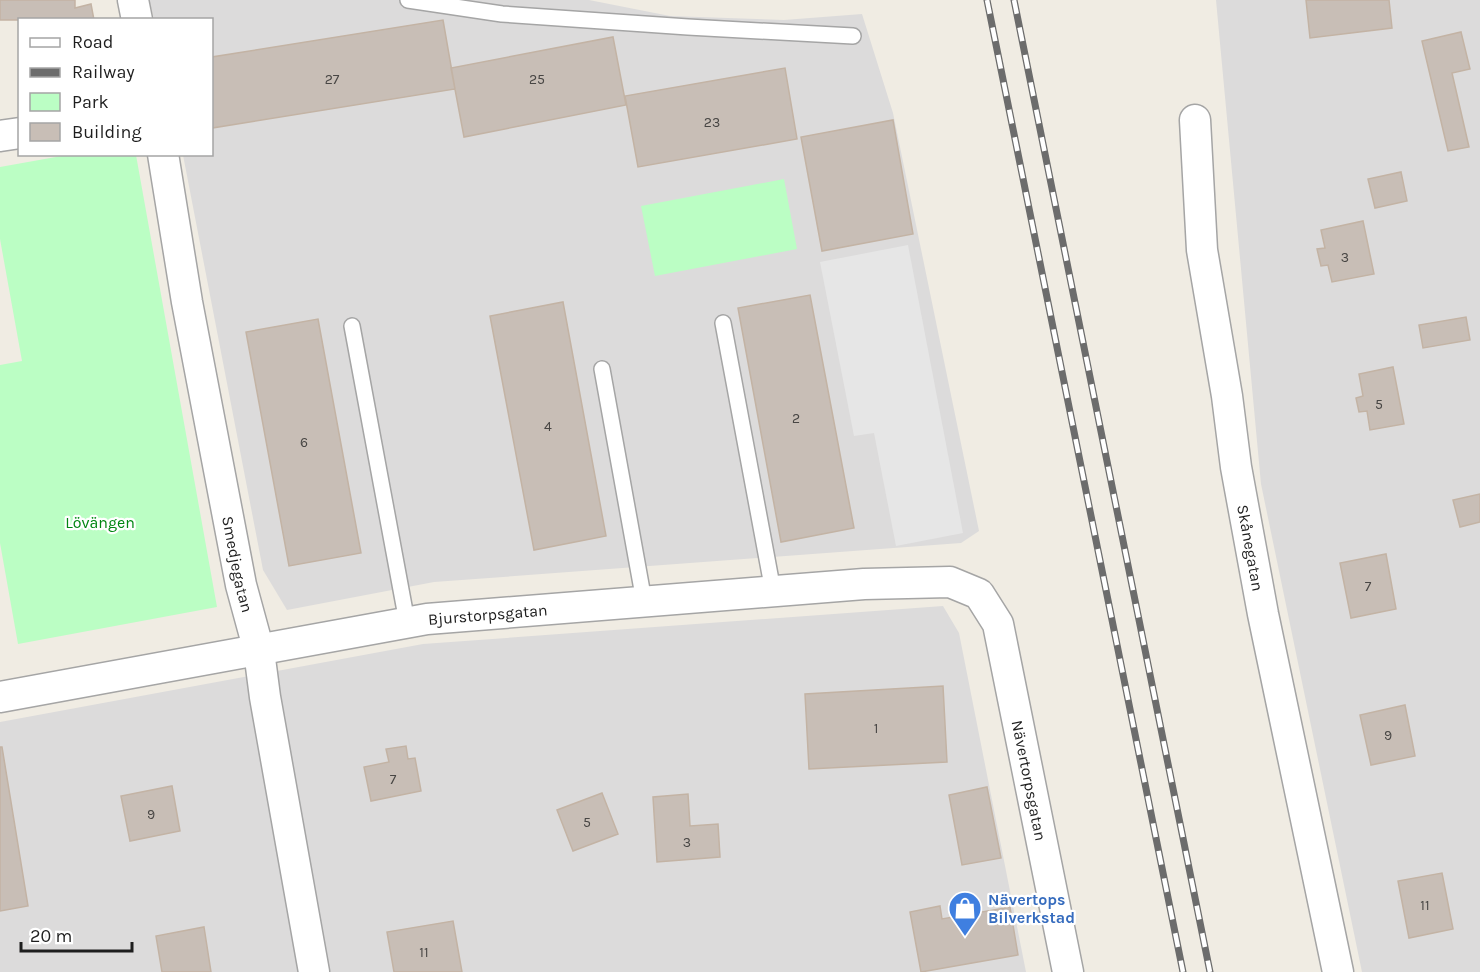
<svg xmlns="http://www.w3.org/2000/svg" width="1480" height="972" font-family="Karla,sans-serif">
	<rect width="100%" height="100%" fill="#f0ece3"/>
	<path fill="#dcdbdb" d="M 149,0 L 589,0 L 670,16 L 784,20 L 862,14 L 893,113 L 979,531 L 961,543 L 434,582 L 287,610 L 263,570 L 183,155 L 212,154 L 212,20 L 154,19 Z
		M 1216,0 L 1480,0 L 1480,972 L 1362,972 L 1261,484 Z
		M 943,606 L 959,633 L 1026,972 L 0,972 L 0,722 L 423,644 Z"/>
	<path fill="#bbfec4" d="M 67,155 L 136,155 L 217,607 L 18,644 L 0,543 L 0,365 L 22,361 L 0,239 L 0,167 Z
		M 784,179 L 797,249 L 655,276 L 641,206 Z"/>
	<path fill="#e6e6e6" d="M 908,245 L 963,533 L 896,546 L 874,433 L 854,436 L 820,262 Z"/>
	<path fill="#c8beb6" stroke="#c3b3a4" stroke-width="1.5" d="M 0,0 L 75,0 L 75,8 L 91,4 L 94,20 L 0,20 Z
		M 1306,0 L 1389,0 L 1392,28 L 1310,38 Z
		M 443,20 L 455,89 L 212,128 L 212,57 Z
		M 1461,32 L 1470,69 L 1452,73 L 1469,147 L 1448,151 L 1422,41 Z
		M 613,37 L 626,105 L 464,137 L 451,68 Z
		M 785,68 L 797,139 L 638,167 L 625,96 Z
		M 893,120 L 913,234 L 822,251 L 801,137 Z
		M 1401,172 L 1407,201 L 1375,208 L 1368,179 Z
		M 1363,221 L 1374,274 L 1332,282 L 1328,265 L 1321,266 L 1317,249 L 1325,248 L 1321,230 Z
		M 810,295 L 854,528 L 781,542 L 738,308 Z
		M 563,302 L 606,536 L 534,550 L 490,316 Z
		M 1466,317 L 1470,340 L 1423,348 L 1419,325 Z
		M 318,319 L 361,553 L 289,566 L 246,332 Z
		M 1393,367 L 1404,424 L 1370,430 L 1367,411 L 1359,412 L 1356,398 L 1363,396 L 1359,374 Z
		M 1480,494 L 1480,522 L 1460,527 L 1453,500 Z
		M 1386,554 L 1396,609 L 1351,618 L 1340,563 Z
		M 943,686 L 947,762 L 809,769 L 805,694 Z
		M 1405,705 L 1415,756 L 1371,765 L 1360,715 Z
		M 406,746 L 408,759 L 415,758 L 421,791 L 371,801 L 364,767 L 389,762 L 386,749 Z
		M 0,747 L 2,747 L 28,906 L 0,911 Z
		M 172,786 L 180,831 L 130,841 L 121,796 Z
		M 987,787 L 1001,858 L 962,865 L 949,795 Z
		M 602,793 L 618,834 L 573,851 L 557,810 Z
		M 688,794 L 690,826 L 718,824 L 720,857 L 657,862 L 653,797 Z
		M 1442,873 L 1453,929 L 1409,938 L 1398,881 Z
		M 940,906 L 942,919 L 1010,907 L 1018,955 L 921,972 L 910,912 Z
		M 453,921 L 462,972 L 394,972 L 387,932 Z
		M 204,927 L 211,972 L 162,972 L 156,936 Z"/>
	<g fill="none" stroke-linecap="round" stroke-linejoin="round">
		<defs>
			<path id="service" d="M 408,0 L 502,14 L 688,27 L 853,36
				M 723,323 L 773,591
				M 352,326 L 407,622
				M 602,369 L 644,601"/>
			<g id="minor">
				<path d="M 133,0 L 137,20"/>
				<path id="s1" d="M 1195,120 L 1202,250 L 1227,396 L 1236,467 L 1263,614 L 1338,972"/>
				<path d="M 0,136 L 20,133"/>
				<path id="s2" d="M 163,154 L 187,302 L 241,585 L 259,651 L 265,697 L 314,972"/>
				<path id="s3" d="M 0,697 L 427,619 L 864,584 L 950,582 L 979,594 L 998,624 L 1068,972"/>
			</g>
		</defs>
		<use href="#service" stroke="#a5a5a5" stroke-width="18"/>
		<use href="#minor" stroke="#a5a5a5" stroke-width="33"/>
		<use href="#service" stroke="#fff" stroke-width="15"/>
		<use href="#minor" stroke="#fff" stroke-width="30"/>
		<defs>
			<path id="rail" d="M 987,0 L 1183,972
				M 1014,0 L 1210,972"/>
		</defs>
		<use href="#rail" stroke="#6c6c6c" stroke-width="7"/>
		<use href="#rail" stroke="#fff" stroke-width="4.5" stroke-dasharray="14" stroke-linecap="butt"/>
	</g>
	<defs>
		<symbol id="shop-pin" viewBox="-11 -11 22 30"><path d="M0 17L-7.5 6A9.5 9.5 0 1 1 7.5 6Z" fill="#3f7fe0" stroke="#fff"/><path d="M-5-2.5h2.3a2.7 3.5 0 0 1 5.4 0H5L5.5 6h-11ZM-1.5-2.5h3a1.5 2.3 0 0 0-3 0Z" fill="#fff"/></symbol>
	</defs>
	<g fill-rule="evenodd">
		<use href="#shop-pin" x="946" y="889" width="38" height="52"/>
	</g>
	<g text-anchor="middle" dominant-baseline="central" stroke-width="4.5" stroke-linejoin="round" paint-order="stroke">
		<g font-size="14" fill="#484644">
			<text x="332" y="79">27</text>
			<text x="537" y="79">25</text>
			<text x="712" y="122">23</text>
			<text x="1345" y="257">3</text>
			<text x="1379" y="404">5</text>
			<text x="796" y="418">2</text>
			<text x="548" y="426">4</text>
			<text x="304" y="442">6</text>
			<text x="1368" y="586">7</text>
			<text x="876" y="728">1</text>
			<text x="1388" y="735">9</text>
			<text x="393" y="779">7</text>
			<text x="151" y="814">9</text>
			<text x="587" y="822">5</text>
			<text x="687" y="842">3</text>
			<text x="1425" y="905">11</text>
			<text x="424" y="952">11</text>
		</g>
		<g font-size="16" fill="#018612" stroke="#fff">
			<text x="100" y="522">Lövängen</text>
		</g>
		<g font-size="16" fill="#1e1e1e" stroke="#fff">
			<text stroke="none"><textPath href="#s1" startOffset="432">Skånegatan</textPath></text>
			<text stroke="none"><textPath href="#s2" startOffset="417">Smedjegatan</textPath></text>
			<text stroke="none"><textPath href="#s3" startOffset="495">Bjurstorpsgatan</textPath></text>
			<text stroke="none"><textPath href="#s3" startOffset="1185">Nävertorpsgatan</textPath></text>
		</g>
		<g font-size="16" font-weight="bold" fill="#366cbe" stroke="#fff" text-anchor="start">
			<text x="988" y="899">Nävertops<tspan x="988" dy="18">Bilverkstad</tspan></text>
		</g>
	</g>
	<rect x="18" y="18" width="195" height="138" fill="#ffffff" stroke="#a5a5a5" stroke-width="1.5"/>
	<rect x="30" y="38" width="30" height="9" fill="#ffffff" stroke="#a5a5a5" stroke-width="1.5"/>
	<text x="72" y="48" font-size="18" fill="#1e1e1e">Road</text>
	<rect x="30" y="68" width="30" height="9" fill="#6c6c6c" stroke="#a5a5a5" stroke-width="1.5"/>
	<text x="72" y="78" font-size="18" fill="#1e1e1e">Railway</text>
	<rect x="30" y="93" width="30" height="18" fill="#bbfec4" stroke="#a5a5a5" stroke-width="1.5"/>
	<text x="72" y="108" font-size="18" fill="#1e1e1e">Park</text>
	<rect x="30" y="123" width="30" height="18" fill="#c8beb6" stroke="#a5a5a5" stroke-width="1.5"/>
	<text x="72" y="138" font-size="18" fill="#1e1e1e">Building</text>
	<path d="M21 942v9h111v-9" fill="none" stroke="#1e1e1e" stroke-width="3"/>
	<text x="30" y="942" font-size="18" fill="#1e1e1e" stroke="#ffffff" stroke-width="4.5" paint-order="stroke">20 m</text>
</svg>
